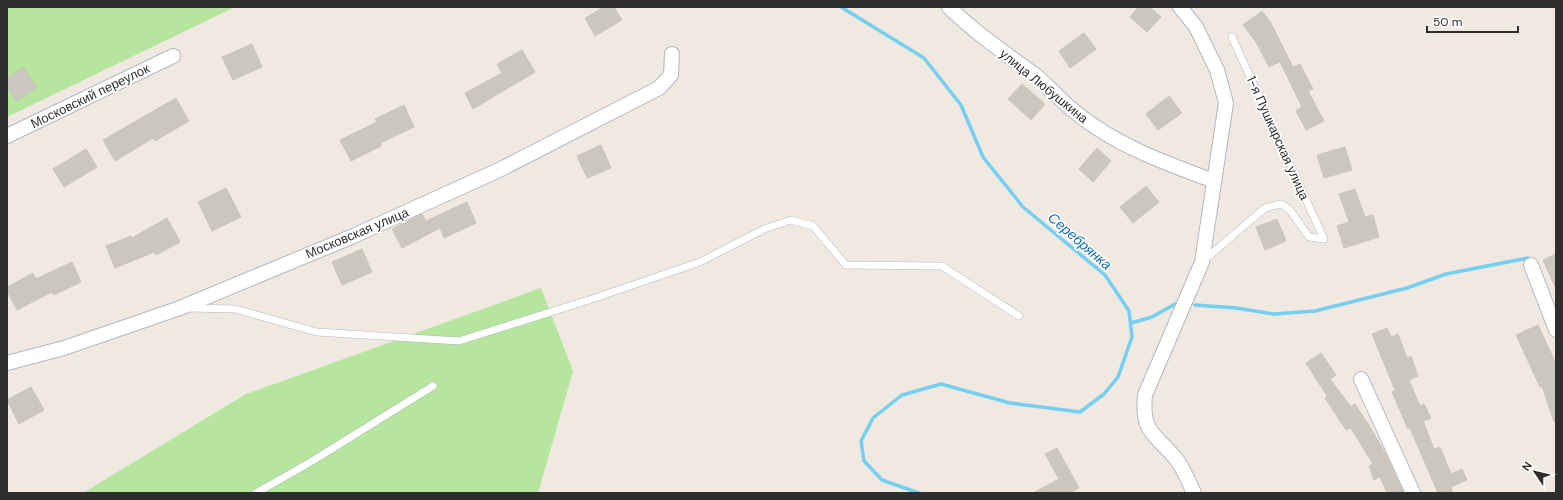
<svg xmlns="http://www.w3.org/2000/svg" width="1563" height="500" font-family="'DM Sans',sans-serif">
	<rect width="100%" height="100%" fill="#efe9e1"/>
	<path fill="#b6e59e" d="M 7,7 L 235,7 L 7,117 Z
		M 541,288 L 573,371 L 538,493 L 83,493 L 246,394 Z"/>
	<g fill="none" stroke-linecap="round" stroke-linejoin="round">
		<path stroke="#75cff0" stroke-width="3.5" d="M 841,7 L 924,58 L 961,105 L 983,157 L 1023,207 L 1105,275 L 1129,311 L 1132,337 L 1118,377 L 1104,394 L 1080,412 L 1010,403 L 941,384 L 902,395 L 873,418 L 861,441 L 864,461 L 882,480 L 919,493
			M 1195,305 L 1236,308 L 1274,314 L 1315,311 L 1407,288 L 1446,274 L 1528,258
			M 1131,323 L 1152,317 L 1175,304"/>
	</g>
	<path fill="#cbc7bf" stroke="#cbc5ba" d="M 604,7 L 614,7 L 622,20 L 595,36 L 585,18 Z
		M 1138,7 L 1150,7 L 1161,17 L 1147,32 L 1130,17 Z
		M 1262,11 L 1271,23 L 1293,67 L 1300,64 L 1313,89 L 1308,91 L 1324,121 L 1306,130 L 1296,111 L 1302,107 L 1280,62 L 1269,67 L 1256,42 L 1243,25 Z
		M 1084,33 L 1096,49 L 1070,68 L 1059,51 Z
		M 252,44 L 262,67 L 233,80 L 222,57 Z
		M 522,50 L 535,72 L 473,109 L 465,93 L 502,73 L 497,64 Z
		M 24,67 L 37,88 L 16,101 L 7,87 L 7,78 Z
		M 1022,84 L 1045,104 L 1031,120 L 1008,99 Z
		M 1169,96 L 1182,113 L 1158,130 L 1146,114 Z
		M 176,98 L 189,121 L 155,141 L 153,138 L 115,161 L 103,140 Z
		M 404,105 L 414,127 L 380,143 L 381,146 L 351,161 L 340,140 L 377,122 L 375,119 Z
		M 601,145 L 611,168 L 587,178 L 577,156 Z
		M 1345,147 L 1352,170 L 1324,178 L 1317,155 Z
		M 1097,148 L 1111,161 L 1093,182 L 1079,169 Z
		M 86,149 L 97,167 L 64,187 L 53,169 Z
		M 1146,186 L 1159,202 L 1133,223 L 1120,207 Z
		M 226,188 L 241,217 L 212,231 L 198,202 Z
		M 1355,189 L 1365,217 L 1373,215 L 1379,237 L 1344,248 L 1337,226 L 1349,222 L 1339,194 Z
		M 467,202 L 476,223 L 444,238 L 440,228 L 402,248 L 392,229 L 422,214 L 426,221 Z
		M 167,218 L 180,242 L 156,255 L 154,252 L 115,268 L 106,246 L 131,236 L 132,238 Z
		M 1277,219 L 1286,241 L 1265,250 L 1256,227 Z
		M 362,249 L 372,272 L 342,285 L 332,262 Z
		M 1556,254 L 1556,289 L 1543,260 Z
		M 72,262 L 81,282 L 54,295 L 52,292 L 17,310 L 7,291 L 7,287 L 33,273 L 36,279 Z
		M 1538,325 L 1556,364 L 1556,421 L 1554,422 L 1542,386 L 1540,387 L 1516,335 Z
		M 1387,328 L 1391,337 L 1398,334 L 1407,358 L 1411,356 L 1418,376 L 1409,380 L 1420,406 L 1424,404 L 1431,418 L 1423,421 L 1434,449 L 1440,447 L 1451,474 L 1462,469 L 1467,480 L 1451,487 L 1453,493 L 1438,493 L 1410,428 L 1408,429 L 1392,392 L 1395,390 L 1372,334 Z
		M 1321,353 L 1336,375 L 1330,379 L 1351,407 L 1355,404 L 1370,427 L 1384,451 L 1404,493 L 1387,493 L 1380,477 L 1374,480 L 1369,466 L 1373,464 L 1351,428 L 1346,430 L 1325,398 L 1327,396 L 1306,363 Z
		M 31,387 L 44,410 L 19,424 L 7,400 Z
		M 1057,448 L 1079,488 L 1069,493 L 1033,493 L 1059,479 L 1045,454 Z"/>
	<g fill="none" stroke-linecap="round" stroke-linejoin="round">
		<defs>
			<path id="service" d="M 1232,37 L 1324,239
				M 1203,261 L 1265,208 L 1281,204 L 1290,210 L 1309,237 L 1324,239
				M 188,308 L 235,309 L 317,332 L 459,341 L 595,298 L 700,262 L 764,229 L 791,220 L 813,226 L 846,265 L 942,266 L 1019,316
				M 256,493 L 309,463 L 433,386"/>
			<path id="minor" d="M 949,7 C 975,33 1005,53 1035,75 C 1049,86 1061,101 1075,112 C 1115,145 1165,163 1214,181
				M 1180,7 L 1196,27 L 1217,70 L 1226,103 L 1202,262 L 1145,395 C 1141,434 1156,434 1177,460 C 1184,470 1189,482 1194,493
				M 7,136 L 173,56
				M 1531,265 L 1556,330
				M 7,363 L 64,348 L 180,308 L 351,237 L 499,170 L 659,88 L 671,75 L 672,54
				M 1361,379 L 1413,493"/>
		</defs>
		<use href="#service" stroke="#b4b7c1" stroke-width="8"/>
		<use href="#minor" stroke="#b4b7c1" stroke-width="16"/>
		<use href="#service" stroke="#fff" stroke-width="7"/>
		<use href="#minor" stroke="#fff" stroke-width="14"/>
	</g>
	<g text-anchor="middle" dominant-baseline="central" stroke-width="3.5" stroke-linejoin="round" paint-order="stroke">
		<g font-size="13" fill="#2e2e2e" stroke="#fff">
			<text transform="translate(1044 86) rotate(39)">улица Любушкина</text>
			<text transform="translate(90 96) rotate(-26)">Московский переулок</text>
			<text transform="translate(1278 138) rotate(66)">1-я Пушкарская улица</text>
			<text transform="translate(357 233) rotate(-23)">Московская улица</text>
		</g>
		<g font-size="14" font-style="italic" fill="#0d6fa3" stroke="#fff">
			<text transform="translate(1080 241) rotate(41)">Серебрянка</text>
		</g>
	</g>
	<rect width="1563" height="500" fill="none" stroke="#2e2e2e" stroke-width="16"/>
	<g transform="translate(1535 472) rotate(305)" stroke="#ffffff" stroke-width="3" paint-order="stroke">
	<path d="M0-3L7 15L0 10L-7 15Z" fill="#2e2e2e"/>
	<text y="-6" font-size="11" font-weight="bold" text-anchor="middle" fill="#2e2e2e">N</text>
	</g>
	<path d="M1427 26v6h91v-6" fill="none" stroke="#2e2e2e" stroke-width="2"/>
	<text x="1433" y="26" font-size="12" fill="#2e2e2e" stroke="#ffffff" stroke-width="3" paint-order="stroke">50 m</text>
</svg>
